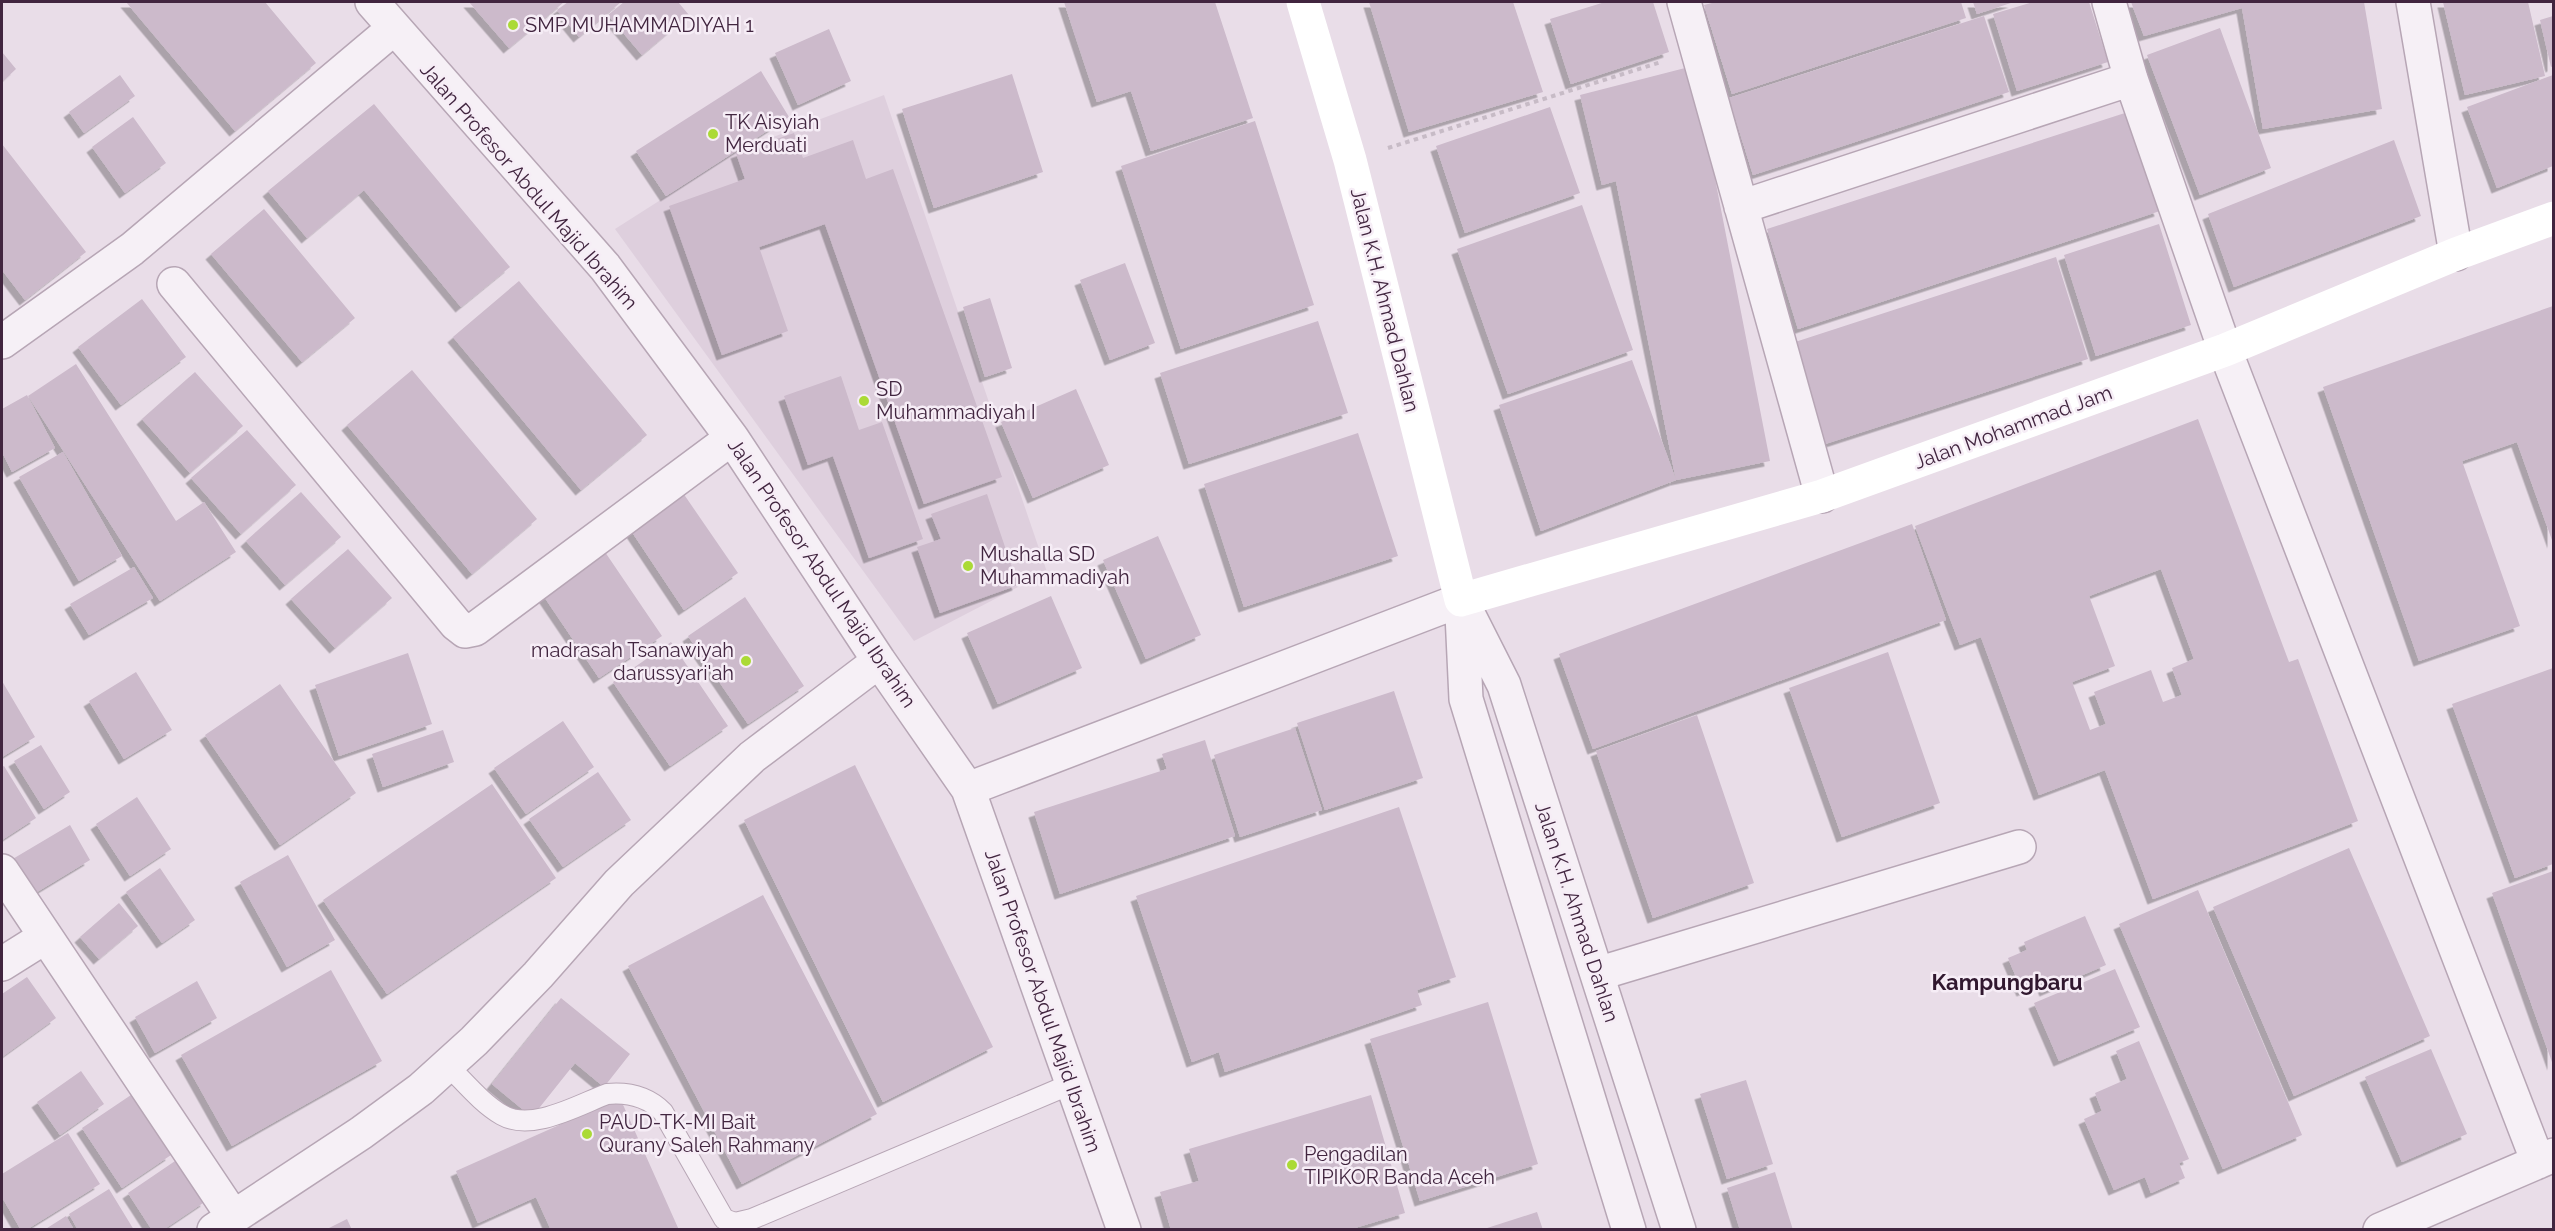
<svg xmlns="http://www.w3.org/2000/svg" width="2555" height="1231" font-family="Raleway,sans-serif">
	<defs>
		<filter id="shadow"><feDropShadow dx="-5.5" dy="5.5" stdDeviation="0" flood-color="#0004"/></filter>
	</defs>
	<rect width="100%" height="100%" fill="#e9dde8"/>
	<path fill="#decfdd" d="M 884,95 L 1047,572 L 914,641 L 615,229 L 739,150 Z"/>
	<path fill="#ccbacb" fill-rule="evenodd" filter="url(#shadow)" d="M 126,2 L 265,2 L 316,63 L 235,131 Z
		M 469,2 L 564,2 L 509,48 Z
		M 568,2 L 621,2 L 579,37 L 557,10 Z
		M 624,2 L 678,2 L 689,15 L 642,55 L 608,15 Z
		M 1064,2 L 1215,2 L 1253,118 L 1151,151 L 1131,91 L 1097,102 Z
		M 1369,2 L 1513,2 L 1543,92 L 1409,132 Z
		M 1605,2 L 1653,2 L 1669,52 L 1571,84 L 1550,19 Z
		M 1716,2 L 1961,2 L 1966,18 L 1732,94 L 1704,5 Z
		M 1973,2 L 2014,2 L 1977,14 Z
		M 2033,2 L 2089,2 L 2108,62 L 2017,91 L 1993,14 Z
		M 2131,2 L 2364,2 L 2382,109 L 2263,129 L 2242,8 L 2144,36 Z
		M 2443,2 L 2528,2 L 2545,76 L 2465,95 Z
		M 1984,16 L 2009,92 L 1753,175 L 1729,98 Z
		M 2553,16 L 2553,66 L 2551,67 L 2540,20 Z
		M 2220,28 L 2271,168 L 2200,195 L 2147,55 Z
		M 829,29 L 851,81 L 798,105 L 775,53 Z
		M 2,52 L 16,69 L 2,82 Z
		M 1689,67 L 1711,158 L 1770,461 L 1676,480 L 1541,531 L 1499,405 L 1632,360 L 1676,480 L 1616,181 L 1602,185 L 1580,95 Z
		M 761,71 L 789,117 L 666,196 L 636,151 Z
		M 1012,74 L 1043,172 L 934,208 L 902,109 Z
		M 120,75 L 135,96 L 84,133 L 69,112 Z
		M 2553,75 L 2553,166 L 2497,188 L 2467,107 Z
		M 374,104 L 510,267 L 461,307 L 364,190 L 307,238 L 268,191 Z
		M 1550,107 L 1580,193 L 1465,233 L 1436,146 Z
		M 2128,112 L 2160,211 L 1798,329 L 1767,229 Z
		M 133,117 L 166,163 L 125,193 L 92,147 Z
		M 1255,121 L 1314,305 L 1181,349 L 1121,166 Z
		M 794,133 L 803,158 L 853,140 L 866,179 L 893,169 L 1002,477 L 924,504 L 825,224 L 759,247 L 788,331 L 722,355 L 669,206 L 745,179 L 736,153 Z
		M 2394,140 L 2421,216 L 2234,287 L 2208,214 Z
		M 2,144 L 86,252 L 25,300 L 2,270 Z
		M 1582,205 L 1633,350 L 1508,394 L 1457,249 Z
		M 264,209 L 355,318 L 302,362 L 211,254 Z
		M 2159,224 L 2191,325 L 2096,356 L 2064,255 Z
		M 2056,257 L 2088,359 L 1822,445 L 1789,344 Z
		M 1125,263 L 1155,343 L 1110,360 L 1080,280 Z
		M 519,281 L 647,435 L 581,490 L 453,337 Z
		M 990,298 L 1012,368 L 985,377 L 963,307 Z
		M 142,299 L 186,357 L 121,405 L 78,347 Z
		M 2553,306 L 2553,543 L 2517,442 L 2462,461 L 2520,626 L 2419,661 L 2323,387 Z
		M 1318,321 L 1348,413 L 1189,464 L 1160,373 Z
		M 76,364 L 176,521 L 204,502 L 236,552 L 160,601 L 28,396 Z
		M 412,370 L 537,519 L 472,574 L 347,425 Z
		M 195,372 L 243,426 L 190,473 L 142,419 Z
		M 841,376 L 859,430 L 882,422 L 923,539 L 869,558 L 833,456 L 808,465 L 784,396 Z
		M 1076,389 L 1109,465 L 1033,498 L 1001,422 Z
		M 27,395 L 55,448 L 12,472 L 2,452 L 2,409 Z
		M 2198,419 L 2289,662 L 2298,659 L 2358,821 L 2153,899 L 2105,770 L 2039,795 L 1981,637 L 1960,645 L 1915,526 ZM 2161,569 L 2194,659 L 2172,668 L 2182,695 L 2163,702 L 2151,670 L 2094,692 L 2106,724 L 2090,730 L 2072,682 L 2115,666 L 2089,596 Z
		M 247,430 L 296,485 L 241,534 L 191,478 Z
		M 1358,433 L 1398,556 L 1244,607 L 1204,484 Z
		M 63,452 L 122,556 L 79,581 L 19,477 Z
		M 301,492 L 341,537 L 285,585 L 246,541 Z
		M 683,493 L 738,573 L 684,610 L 630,529 Z
		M 987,494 L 1018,585 L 940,613 L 917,547 L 941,539 L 931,514 Z
		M 1912,524 L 1946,620 L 1593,749 L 1559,654 Z
		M 1158,536 L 1201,635 L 1146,659 L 1103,560 Z
		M 348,549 L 392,598 L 335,648 L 291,599 Z
		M 605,552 L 662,636 L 599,678 L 543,595 Z
		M 134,567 L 153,598 L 89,635 L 70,604 Z
		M 1051,596 L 1082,668 L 998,704 L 967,633 Z
		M 745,597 L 804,686 L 748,724 L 688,636 Z
		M 671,642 L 728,726 L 670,766 L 613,682 Z
		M 1888,652 L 1940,803 L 1842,837 L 1789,688 Z
		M 408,653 L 432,724 L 339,756 L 315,685 Z
		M 2553,668 L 2553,864 L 2515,878 L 2452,704 Z
		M 136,672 L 172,730 L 124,759 L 89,701 Z
		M 2,681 L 35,737 L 2,757 Z
		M 280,684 L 356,793 L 280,845 L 205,735 Z
		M 1394,691 L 1423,778 L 1325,810 L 1297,723 Z
		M 1697,715 L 1754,883 L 1653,918 L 1596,751 Z
		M 563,721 L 594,767 L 526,814 L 494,768 Z
		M 1295,728 L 1322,810 L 1240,837 L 1214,755 Z
		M 443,730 L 454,762 L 383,787 L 372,754 Z
		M 1205,740 L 1235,836 L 1060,894 L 1034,812 L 1167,769 L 1162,754 Z
		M 41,745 L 70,792 L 44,809 L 14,761 Z
		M 855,765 L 993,1047 L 883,1102 L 744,820 Z
		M 4,766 L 36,818 L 2,840 L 2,767 Z
		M 598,772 L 631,820 L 563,867 L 529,819 Z
		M 492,784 L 556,878 L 387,994 L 323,900 Z
		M 137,797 L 171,849 L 130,876 L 96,824 Z
		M 1399,807 L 1456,977 L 1417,990 L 1422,1005 L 1225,1072 L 1219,1052 L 1192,1062 L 1136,896 Z
		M 70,825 L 90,860 L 32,895 L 11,860 Z
		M 2349,848 L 2430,1036 L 2294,1096 L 2213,907 Z
		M 288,855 L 335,940 L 287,967 L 240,882 Z
		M 160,868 L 195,920 L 162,943 L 126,892 Z
		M 2553,871 L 2553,1065 L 2492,893 Z
		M 2198,890 L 2302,1135 L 2223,1169 L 2119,924 Z
		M 763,895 L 877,1114 L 742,1184 L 628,966 Z
		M 119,903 L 138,926 L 99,959 L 80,937 Z
		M 2085,916 L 2106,965 L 2045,991 L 2042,983 L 2022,991 L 2008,958 L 2027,950 L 2024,942 Z
		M 2115,969 L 2140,1027 L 2059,1061 L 2034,1003 Z
		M 331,970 L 382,1061 L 232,1146 L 181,1055 Z
		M 27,977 L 56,1018 L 2,1057 L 2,994 Z
		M 197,981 L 217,1018 L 155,1053 L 135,1017 Z
		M 561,998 L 630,1054 L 604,1087 L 575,1063 L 532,1117 L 492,1084 Z
		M 1488,1002 L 1538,1164 L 1420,1201 L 1370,1039 Z
		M 2139,1041 L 2189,1159 L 2179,1163 L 2185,1178 L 2151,1193 L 2145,1177 L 2114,1190 L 2084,1119 L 2102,1111 L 2095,1093 L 2127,1079 L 2116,1051 Z
		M 2431,1049 L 2467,1134 L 2402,1162 L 2365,1077 Z
		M 81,1071 L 104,1104 L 60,1135 L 37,1102 Z
		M 1746,1080 L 1773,1164 L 1727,1179 L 1700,1094 Z
		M 131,1095 L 171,1155 L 122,1188 L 82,1128 Z
		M 1371,1095 L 1405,1213 L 1348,1230 L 1171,1230 L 1160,1192 L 1199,1181 L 1189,1149 Z
		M 620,1098 L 679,1230 L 551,1230 L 536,1197 L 478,1223 L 456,1171 Z
		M 68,1133 L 100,1184 L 26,1230 L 21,1230 L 2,1197 L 2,1174 Z
		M 178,1159 L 206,1201 L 163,1230 L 152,1230 L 128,1193 Z
		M 1775,1172 L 1793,1230 L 1740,1230 L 1727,1188 Z
		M 109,1189 L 134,1230 L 78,1230 L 69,1214 Z
		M 1537,1212 L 1543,1230 L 1484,1230 L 1484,1229 Z
		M 66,1216 L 74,1230 L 44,1230 Z
		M 347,1219 L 352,1230 L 325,1230 Z"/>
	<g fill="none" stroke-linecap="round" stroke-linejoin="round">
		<defs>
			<path id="service" d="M 447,1065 C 464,1081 481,1103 502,1115 C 532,1132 578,1105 607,1094 C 628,1092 648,1097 663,1112 L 724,1219 L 735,1223 L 752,1219 L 1071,1084"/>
			<path id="minor" d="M 372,2 L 605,267 L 732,438 L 879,661 L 968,789 L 1124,1230
				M 1684,2 L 1822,496
				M 2109,2 L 2131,79 L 2225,350 L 2538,1162
				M 2413,2 L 2456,254
				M 1741,207 L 2131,79
				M 174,284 L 456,624 L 465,631 L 475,629 L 732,438
				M 2,342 L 132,249 L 393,29
				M 1461,600 L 1504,685 L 1679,1230
				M 1462,614 L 1466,699 L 1629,1230
				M 968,789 L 1461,600
				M 2,871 L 234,1218
				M 2,964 L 45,937
				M 1597,974 L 2019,847
				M 214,1230 L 361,1133 L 421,1089 L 474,1041 L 538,975 L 619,883 L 752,757 L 879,661
				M 2380,1230 L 2554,1155"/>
		</defs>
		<use href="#service" stroke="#b7a6b5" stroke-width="22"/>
		<use href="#minor" stroke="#b7a6b5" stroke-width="36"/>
		<path stroke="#c7bbc6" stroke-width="4" stroke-dasharray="4.5 4.5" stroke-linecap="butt" d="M 1388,148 L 1661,62"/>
		<use href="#service" stroke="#f6f0f6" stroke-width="20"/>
		<use href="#minor" stroke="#f6f0f6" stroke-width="33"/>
		<path stroke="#fff" stroke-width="33" d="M 1303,2 L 1350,160 L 1461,600 L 1822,496 L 2225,350 L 2456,254 L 2554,218"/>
	</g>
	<g fill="#abda36" stroke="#f6edf6" stroke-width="2">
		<circle cx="513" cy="25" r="6"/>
		<circle cx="713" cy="134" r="6"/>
		<circle cx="864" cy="401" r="6"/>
		<circle cx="968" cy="566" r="6"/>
		<circle cx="746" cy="661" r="6"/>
		<circle cx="587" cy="1134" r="6"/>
		<circle cx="1292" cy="1165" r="6"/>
	</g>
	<g text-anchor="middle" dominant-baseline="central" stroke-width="5" stroke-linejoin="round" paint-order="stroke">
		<g font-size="20" fill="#41253f" stroke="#f6edf6" text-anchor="start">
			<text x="525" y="25">SMP MUHAMMADIYAH 1</text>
			<text x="725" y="122">TK Aisyiah<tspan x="725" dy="23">Merduati</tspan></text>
			<text x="876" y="389">SD<tspan x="876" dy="23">Muhammadiyah I</tspan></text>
			<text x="980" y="554">Mushalla SD<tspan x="980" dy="23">Muhammadiyah</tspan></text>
			<text x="734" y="650" text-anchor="end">madrasah Tsanawiyah<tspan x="734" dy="23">darussyari'ah</tspan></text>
			<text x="599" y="1122">PAUD-TK-MI Bait<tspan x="599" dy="23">Qurany Saleh Rahmany</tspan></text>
			<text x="1304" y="1154">Pengadilan<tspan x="1304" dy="23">TIPIKOR Banda Aceh</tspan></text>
		</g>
		<g font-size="20" fill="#41253f" stroke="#f6edf6">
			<text transform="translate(529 186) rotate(49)">Jalan Profesor Abdul Majid Ibrahim</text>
			<text transform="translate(1385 300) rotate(76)">Jalan K.H. Ahmad Dahlan</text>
			<text transform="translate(2013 427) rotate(-20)">Jalan Mohammad Jam</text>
			<text transform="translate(822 573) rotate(56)">Jalan Profesor Abdul Majid Ibrahim</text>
			<text transform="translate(1577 912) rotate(72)">Jalan K.H. Ahmad Dahlan</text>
			<text transform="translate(1043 1001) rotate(71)">Jalan Profesor Abdul Majid Ibrahim</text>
		</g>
		<g font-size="22" font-weight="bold" fill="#31182f" stroke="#f6edf6">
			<text x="2007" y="982">Kampungbaru</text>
		</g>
	</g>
	<rect width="2555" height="1231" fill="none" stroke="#41253f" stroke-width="6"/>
</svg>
